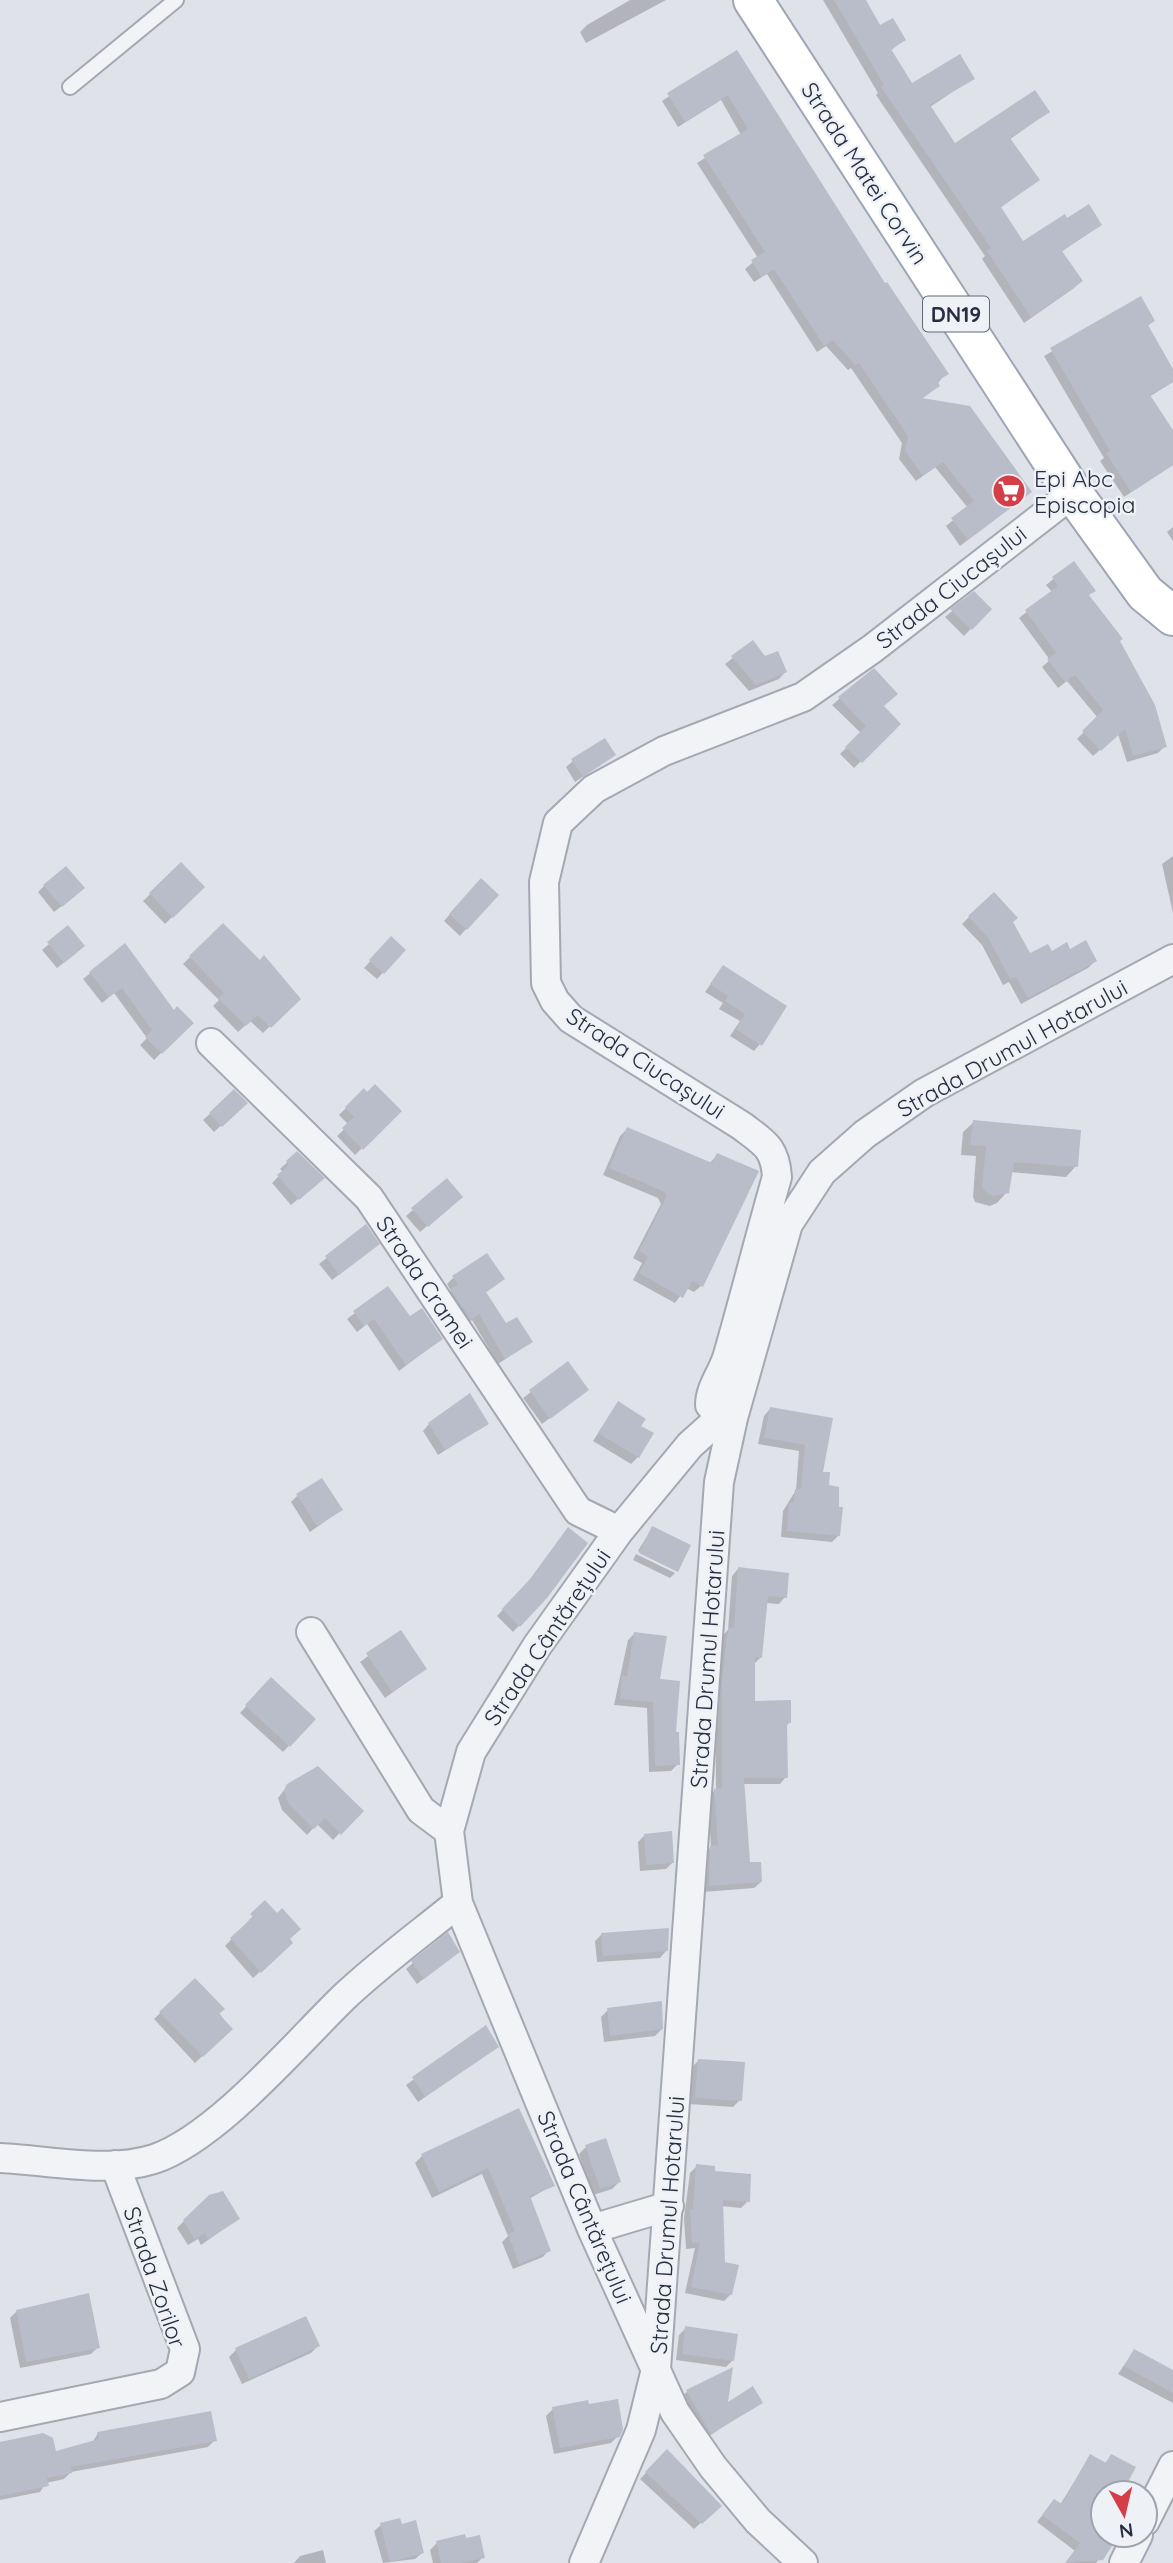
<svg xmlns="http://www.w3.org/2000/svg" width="1173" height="2563" font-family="Quicksand,sans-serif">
	<rect width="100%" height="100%" fill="#dfe2e9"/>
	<path fill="#0003" d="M 630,0 L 666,0 L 586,43 L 580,32 L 587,25 Z
		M 823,0 L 864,0 L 880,27 L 904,40 L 890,51 L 911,85 L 973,78 L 930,107 L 955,145 L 1048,112 L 1009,140 L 1038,180 L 1000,208 L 1022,244 L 1067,220 L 1100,225 L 1061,252 L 1081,281 L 1074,288 L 1024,323 L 982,259 L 985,256 L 876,95 L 878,93 Z
		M 736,52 L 885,286 L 946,373 L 931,392 L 920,400 L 1023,498 L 960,546 L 946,526 L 968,508 L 935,467 L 916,481 L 899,459 L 902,443 L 851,368 L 848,370 L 826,346 L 817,352 L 767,274 L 754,282 L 745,269 L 758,258 L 697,163 L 741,135 L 721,100 L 678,127 L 662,101 Z
		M 1141,299 L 1153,321 L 1147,327 L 1173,372 L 1173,382 L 1149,397 L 1173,433 L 1173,465 L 1124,497 L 1100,461 L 1104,458 L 1044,356 Z
		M 1173,527 L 1173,541 L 1167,532 Z
		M 1073,563 L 1088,596 L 1118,641 L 1165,746 L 1158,753 L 1127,762 L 1118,734 L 1093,756 L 1077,739 L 1098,718 L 1067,681 L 1058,688 L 1042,667 L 1050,660 L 1019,618 L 1052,592 L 1046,585 Z
		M 974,593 L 990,609 L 964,636 L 945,617 Z
		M 753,642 L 764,658 L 785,672 L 779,679 L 749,691 L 725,664 Z
		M 874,670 L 882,707 L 898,724 L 854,768 L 840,754 L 861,733 L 832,705 Z
		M 614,755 L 575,782 L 566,767 L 573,761 Z
		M 1173,856 L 1173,913 L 1162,864 Z
		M 181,864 L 203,887 L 165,924 L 143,901 Z
		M 44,886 L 76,895 L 54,912 L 38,892 Z
		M 474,887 L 466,929 L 460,936 L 444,921 Z
		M 969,917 L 1011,922 L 1029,956 L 1069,951 L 1095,961 L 1088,968 L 1021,1004 L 1009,982 L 1003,985 L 982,945 L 962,924 Z
		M 223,925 L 298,999 L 263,1033 L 250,1021 L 238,1032 L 213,1006 L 219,1000 L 183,964 Z
		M 391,939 L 404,951 L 377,979 L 364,968 Z
		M 49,944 L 76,953 L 57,968 L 42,950 Z
		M 125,945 L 174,1013 L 191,1023 L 154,1060 L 140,1045 L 147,1038 L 114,993 L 102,1003 L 83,979 Z
		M 723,967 L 760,1044 L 754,1051 L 730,1036 L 740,1021 L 719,1009 L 723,1003 L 705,992 Z
		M 364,1090 L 400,1111 L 355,1155 L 337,1136 L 349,1125 L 339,1115 Z
		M 234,1092 L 246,1103 L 214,1132 L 203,1120 Z
		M 974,1122 L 1076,1166 L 1066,1177 L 1011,1172 L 1007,1192 L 997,1203 L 990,1206 L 975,1202 L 973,1197 L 976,1156 L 961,1155 L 963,1132 Z
		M 627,1129 L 709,1164 L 717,1155 L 701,1286 L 694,1292 L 686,1288 L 675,1303 L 633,1280 L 642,1263 L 633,1258 L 661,1204 L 658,1198 L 603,1175 L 620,1136 Z
		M 297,1153 L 316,1184 L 291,1205 L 272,1183 L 283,1172 L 280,1169 Z
		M 447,1180 L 454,1203 L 420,1232 L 406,1216 Z
		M 366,1227 L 371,1250 L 332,1280 L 319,1264 Z
		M 453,1278 L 496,1285 L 485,1293 L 506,1326 L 531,1342 L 498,1364 L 472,1320 L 463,1326 L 444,1297 L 451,1291 L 447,1284 Z
		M 388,1288 L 410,1319 L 441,1339 L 399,1371 L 367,1324 L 357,1332 L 347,1319 Z
		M 568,1364 L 587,1390 L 542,1424 L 523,1398 Z
		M 618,1403 L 639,1426 L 638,1457 L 631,1464 L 593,1441 Z
		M 770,1409 L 831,1420 L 821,1473 L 839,1535 L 832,1542 L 781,1537 L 783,1511 L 796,1490 L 799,1451 L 758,1444 L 764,1416 Z
		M 429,1424 L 487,1424 L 438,1455 L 423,1431 Z
		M 297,1496 L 341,1510 L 310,1532 L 291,1502 Z
		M 652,1528 L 689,1546 L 677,1571 L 638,1551 Z
		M 636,1554 L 675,1573 L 670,1578 L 633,1560 Z
		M 738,1569 L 785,1597 L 779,1604 L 766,1603 L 761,1657 L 753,1665 L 754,1703 L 790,1722 L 785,1727 L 786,1777 L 780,1784 L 743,1784 L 749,1864 L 761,1882 L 754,1888 L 703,1892 L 704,1854 L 711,1847 L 708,1797 L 716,1789 L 715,1689 L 722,1636 L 728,1630 L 732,1576 Z
		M 523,1588 L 546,1597 L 513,1632 L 497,1616 Z
		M 401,1632 L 425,1669 L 385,1698 L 360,1662 Z
		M 635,1633 L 658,1680 L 674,1734 L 678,1764 L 671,1771 L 649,1772 L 647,1708 L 614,1705 L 628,1640 Z
		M 271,1679 L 314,1719 L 283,1752 L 240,1713 Z
		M 288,1785 L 361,1811 L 333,1840 L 317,1824 L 307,1835 L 282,1810 L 278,1798 Z
		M 645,1835 L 673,1862 L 666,1869 L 640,1871 L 638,1842 Z
		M 265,1903 L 288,1939 L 284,1950 L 253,1978 L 225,1946 Z
		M 601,1935 L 666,1951 L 660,1958 L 597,1962 L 595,1941 Z
		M 458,1952 L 417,1984 L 406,1969 L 413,1963 Z
		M 194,1980 L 231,2029 L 195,2063 L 154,2019 Z
		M 608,2010 L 662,2029 L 655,2036 L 604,2042 L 601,2017 Z
		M 486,2028 L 497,2047 L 418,2102 L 406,2085 Z
		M 698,2061 L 740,2100 L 733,2107 L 689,2104 L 692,2067 Z
		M 518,2111 L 553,2185 L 529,2199 L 549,2250 L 543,2257 L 513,2269 L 502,2242 L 508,2236 L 482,2174 L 432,2198 L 415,2163 L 422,2156 Z
		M 586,2147 L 619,2182 L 612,2189 L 593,2195 L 579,2154 Z
		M 697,2166 L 713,2172 L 748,2201 L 741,2208 L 721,2206 L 724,2263 L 731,2294 L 724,2301 L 685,2293 L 695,2248 L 686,2249 L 684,2218 L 690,2173 Z
		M 238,2219 L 201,2245 L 198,2239 L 188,2245 L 177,2228 L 184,2221 Z
		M 17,2311 L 98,2347 L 91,2354 L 20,2368 L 10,2318 Z
		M 686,2328 L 733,2360 L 726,2367 L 676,2360 L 679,2335 Z
		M 318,2346 L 311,2353 L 242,2384 L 229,2357 L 236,2350 Z
		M 1134,2351 L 1173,2372 L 1173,2403 L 1118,2374 Z
		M 687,2392 L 726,2405 L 761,2402 L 703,2440 L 680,2398 Z
		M 553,2409 L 618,2436 L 611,2443 L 554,2454 L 546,2416 Z
		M 98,2433 L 215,2440 L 208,2447 L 71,2472 L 64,2479 L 46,2483 L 40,2492 L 0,2500 L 0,2444 L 54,2453 L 92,2443 Z
		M 667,2451 L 713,2512 L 694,2529 L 640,2479 Z
		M 1090,2456 L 1104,2464 L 1112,2456 L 1120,2493 L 1103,2493 L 1103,2535 L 1117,2535 L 1096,2563 L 1066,2563 L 1075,2551 L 1037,2522 L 1048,2508 L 1060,2505 Z
		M 381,2525 L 422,2553 L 415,2559 L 383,2563 L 374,2531 Z
		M 465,2540 L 483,2557 L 477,2563 L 433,2563 L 430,2550 L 437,2543 Z
		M 323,2550 L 326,2563 L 294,2563 L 300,2556 Z"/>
	<path fill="#b9bdc9" d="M 834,0 L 866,0 L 880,25 L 893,18 L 906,40 L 891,49 L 912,83 L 960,54 L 975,79 L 930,105 L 955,143 L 1035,90 L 1050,112 L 1010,138 L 1040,180 L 1001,207 L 1023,241 L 1065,214 L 1067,218 L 1089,204 L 1102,225 L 1062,251 L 1083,281 L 1031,317 L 987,251 L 991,248 L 881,87 L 884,85 Z
		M 737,50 L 885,283 L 887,282 L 949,374 L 937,381 L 940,386 L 922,398 L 970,406 L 1032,492 L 968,540 L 951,518 L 974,501 L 943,462 L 923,476 L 905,451 L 908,436 L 859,363 L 855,365 L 833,340 L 824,346 L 774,269 L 761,277 L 751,260 L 765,252 L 703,155 L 748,129 L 728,95 L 685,122 L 667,93 Z
		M 1141,296 L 1155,321 L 1148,325 L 1173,369 L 1173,382 L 1150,395 L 1173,430 L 1173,465 L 1131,492 L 1106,453 L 1110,451 L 1050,348 Z
		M 1074,561 L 1096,591 L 1089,595 L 1123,639 L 1120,641 L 1155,705 L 1167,747 L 1133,756 L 1125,729 L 1101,751 L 1082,731 L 1103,710 L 1075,675 L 1065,682 L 1047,659 L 1056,653 L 1025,610 L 1058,586 L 1052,577 Z
		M 974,591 L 992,609 L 972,630 L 950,609 Z
		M 753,640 L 765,656 L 778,651 L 787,672 L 756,685 L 731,656 Z
		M 874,668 L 898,694 L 884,706 L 901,724 L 862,763 L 845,747 L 866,726 L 838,697 Z
		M 605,738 L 616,755 L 583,777 L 571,759 Z
		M 181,862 L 205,887 L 173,918 L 149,893 Z
		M 66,866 L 85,888 L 62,907 L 43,885 Z
		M 481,878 L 499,895 L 467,930 L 449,914 Z
		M 994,892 L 1018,918 L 1013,922 L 1030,953 L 1048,944 L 1052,951 L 1067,942 L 1070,949 L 1086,940 L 1097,961 L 1028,998 L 1016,977 L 1010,979 L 988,938 L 968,916 Z
		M 223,923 L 260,960 L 264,955 L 301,999 L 271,1028 L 258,1015 L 246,1026 L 218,998 L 224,993 L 189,956 Z
		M 68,925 L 85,946 L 64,963 L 47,942 Z
		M 391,936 L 406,950 L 384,974 L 369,960 Z
		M 125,943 L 174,1010 L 177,1006 L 194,1023 L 162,1054 L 145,1037 L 152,1030 L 122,988 L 109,997 L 89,972 Z
		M 723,965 L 787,1006 L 762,1046 L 736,1029 L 745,1014 L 725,1001 L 728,996 L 710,984 Z
		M 375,1084 L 402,1111 L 363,1150 L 342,1128 L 354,1117 L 345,1107 L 364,1088 L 367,1092 Z
		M 234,1089 L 248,1103 L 222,1127 L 209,1113 Z
		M 973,1120 L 1081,1130 L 1078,1167 L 1014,1162 L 1009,1193 L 993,1196 L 986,1192 L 982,1186 L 986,1146 L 970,1145 Z
		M 627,1127 L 712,1163 L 717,1153 L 759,1171 L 703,1287 L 692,1281 L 683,1298 L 639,1273 L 648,1256 L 639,1251 L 667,1196 L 665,1192 L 609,1168 Z
		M 297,1151 L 325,1178 L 299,1200 L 277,1175 L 289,1165 L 286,1161 Z
		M 447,1178 L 463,1197 L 428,1227 L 411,1208 Z
		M 366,1224 L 380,1244 L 339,1275 L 325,1256 Z
		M 487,1253 L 505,1279 L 486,1292 L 506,1323 L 517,1317 L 533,1342 L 505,1359 L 479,1314 L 471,1320 L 450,1289 L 458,1284 L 452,1276 Z
		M 388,1286 L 410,1316 L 422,1308 L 443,1339 L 406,1365 L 374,1319 L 364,1326 L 353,1311 Z
		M 568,1361 L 589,1390 L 550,1419 L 529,1390 Z
		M 470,1393 L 489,1424 L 445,1450 L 428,1423 Z
		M 618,1401 L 646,1419 L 641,1426 L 654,1433 L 639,1458 L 598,1433 Z
		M 770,1407 L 833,1418 L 823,1472 L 830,1472 L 829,1485 L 839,1487 L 839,1507 L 843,1507 L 840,1536 L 787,1531 L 789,1503 L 794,1503 L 795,1489 L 801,1489 L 805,1445 L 764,1438 Z
		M 322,1478 L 343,1510 L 317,1526 L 296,1494 Z
		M 652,1526 L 691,1545 L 678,1572 L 639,1553 Z
		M 568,1527 L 588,1543 L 547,1598 L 520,1627 L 502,1609 L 530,1579 Z
		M 738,1567 L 789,1573 L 787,1598 L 768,1596 L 762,1658 L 755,1657 L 755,1701 L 791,1700 L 791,1723 L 787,1723 L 788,1778 L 744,1778 L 750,1862 L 761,1862 L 762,1882 L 709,1886 L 710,1846 L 718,1845 L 714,1789 L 722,1788 L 722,1681 L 728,1628 L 734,1628 Z
		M 401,1630 L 427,1669 L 392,1692 L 366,1653 Z
		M 634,1632 L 667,1636 L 660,1679 L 680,1681 L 676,1732 L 679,1732 L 680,1765 L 655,1766 L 653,1702 L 620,1699 L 622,1675 L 627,1676 Z
		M 271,1677 L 316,1719 L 290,1747 L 245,1705 Z
		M 318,1766 L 364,1811 L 341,1835 L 325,1818 L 314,1829 L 288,1803 L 284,1790 L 287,1784 Z
		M 672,1831 L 674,1863 L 646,1865 L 644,1834 Z
		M 265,1900 L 277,1913 L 282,1908 L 301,1929 L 290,1939 L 293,1943 L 261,1973 L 230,1938 L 253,1917 L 250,1914 Z
		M 669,1928 L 668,1951 L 603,1956 L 601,1933 Z
		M 448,1932 L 460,1952 L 424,1979 L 411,1961 Z
		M 195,1978 L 225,2009 L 219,2014 L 233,2029 L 203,2057 L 159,2012 Z
		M 662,2001 L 663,2029 L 610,2036 L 607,2008 Z
		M 486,2025 L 499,2047 L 425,2097 L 412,2077 Z
		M 698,2059 L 745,2062 L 742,2101 L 695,2098 Z
		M 519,2108 L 555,2186 L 530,2196 L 551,2251 L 519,2264 L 508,2234 L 515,2231 L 488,2168 L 439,2192 L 421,2154 Z
		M 606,2138 L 621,2182 L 600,2189 L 585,2145 Z
		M 696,2164 L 715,2166 L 715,2171 L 751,2174 L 750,2202 L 723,2200 L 725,2262 L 739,2265 L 732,2295 L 691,2287 L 700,2242 L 692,2243 L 690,2209 L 693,2209 Z
		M 223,2191 L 240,2219 L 208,2239 L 205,2233 L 195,2240 L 183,2220 L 209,2195 Z
		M 89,2293 L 100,2348 L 26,2362 L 16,2310 Z
		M 306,2316 L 320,2346 L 249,2379 L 235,2348 Z
		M 685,2326 L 738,2334 L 734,2361 L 682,2354 Z
		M 1134,2349 L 1173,2370 L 1173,2393 L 1124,2366 Z
		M 733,2367 L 728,2402 L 753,2386 L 763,2403 L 711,2434 L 686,2390 Z
		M 618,2399 L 623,2429 L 620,2437 L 560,2448 L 552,2407 L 588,2400 L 589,2404 Z
		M 211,2411 L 217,2441 L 71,2467 L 72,2473 L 47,2478 L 49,2486 L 0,2496 L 0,2442 L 43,2433 L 53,2438 L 56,2451 L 99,2439 L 97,2432 Z
		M 667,2449 L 722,2506 L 702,2524 L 645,2472 Z
		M 1090,2454 L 1106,2463 L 1111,2454 L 1136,2467 L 1122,2493 L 1103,2493 L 1103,2535 L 1119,2535 L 1103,2560 L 1065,2563 L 1080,2543 L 1042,2515 L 1054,2499 L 1062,2504 Z
		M 400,2518 L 402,2524 L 416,2520 L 424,2553 L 390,2562 L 380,2523 Z
		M 465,2534 L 466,2538 L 480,2535 L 485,2558 L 462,2563 L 441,2563 L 436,2541 Z"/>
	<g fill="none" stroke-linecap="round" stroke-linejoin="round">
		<defs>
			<path id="service" d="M 70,87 L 176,0"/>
			<path id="minor" d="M 211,1043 L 369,1198 L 578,1511 L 619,1531
				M 733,1418 L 718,1414 L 710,1405 C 710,1387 723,1373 728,1355 C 745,1296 760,1236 777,1177 C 775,1147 764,1143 742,1126 L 571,1019 L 555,1001 L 546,983 L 544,882 L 558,823 L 594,789 L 664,751 L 803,697 L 872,649 L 1073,493
				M 733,1418 L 710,1427 L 690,1445 L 619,1531 L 537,1646 L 471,1752 L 449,1831 L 458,1903 L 592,2229 L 675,2412 L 713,2467 L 758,2521 L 803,2563
				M 311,1632 L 421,1810 L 449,1831
				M 0,2158 C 48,2160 107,2174 154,2159 C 216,2138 294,2046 343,1998 C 379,1964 420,1934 458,1903
				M 592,2229 L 669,2206
				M 0,2417 L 161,2384 L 180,2372 L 185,2349 L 115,2165
				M 1145,2521 L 1173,2466
				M 584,2563 L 641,2430 L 656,2369 L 719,1482 L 733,1418 L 788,1224 L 822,1172 L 865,1134 L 924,1093 L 1173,959
				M 1124,2563 L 1138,2535"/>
			<path id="primary" d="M 753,0 L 1073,493 L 1145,593 L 1173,616"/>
		</defs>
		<use href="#service" stroke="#a4a8b3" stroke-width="18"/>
		<use href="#minor" stroke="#a4a8b3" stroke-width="32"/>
		<use href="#primary" stroke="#9ea5b5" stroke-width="42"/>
		<use href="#service" stroke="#f2f3f7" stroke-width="14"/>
		<use href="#minor" stroke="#f2f3f7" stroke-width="28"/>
		<use href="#primary" stroke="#fff" stroke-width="38"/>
	</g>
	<defs>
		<symbol id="supermarket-disc" viewBox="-11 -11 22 22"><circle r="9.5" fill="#d43e46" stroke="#eef1f6"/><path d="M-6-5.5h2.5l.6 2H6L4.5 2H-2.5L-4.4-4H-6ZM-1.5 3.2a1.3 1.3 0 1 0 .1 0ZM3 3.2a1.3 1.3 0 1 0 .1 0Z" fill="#fff"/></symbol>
	</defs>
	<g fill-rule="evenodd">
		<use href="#supermarket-disc" x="990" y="472" width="38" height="38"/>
	</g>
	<g text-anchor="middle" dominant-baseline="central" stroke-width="5" stroke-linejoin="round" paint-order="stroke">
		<rect fill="#eef1f6" stroke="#636877" stroke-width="2" x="923" y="296.5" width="66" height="35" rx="5"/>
		<g font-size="21" font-weight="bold" fill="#272e41">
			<text x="956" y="314">DN19</text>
		</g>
		<g font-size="23" fill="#272e41" stroke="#eef1f6">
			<text transform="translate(865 173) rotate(57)">Strada Matei Corvin</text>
			<text transform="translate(951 587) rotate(-38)">Strada Ciucașului</text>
			<text transform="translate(1012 1048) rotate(-29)">Strada Drumul Hotarului</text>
			<text transform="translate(646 1063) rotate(33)">Strada Ciucașului</text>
			<text transform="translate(425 1282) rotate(56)">Strada Cramei</text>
			<text transform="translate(547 1637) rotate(-56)">Strada Cântărețului</text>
			<text transform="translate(707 1659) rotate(-86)">Strada Drumul Hotarului</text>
			<text transform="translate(585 2207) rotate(67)">Strada Cântărețului</text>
			<text transform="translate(667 2225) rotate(-86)">Strada Drumul Hotarului</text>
			<text transform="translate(155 2277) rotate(71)">Strada Zorilor</text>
		</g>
		<g font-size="23" fill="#272e41" stroke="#eef1f6" text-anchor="start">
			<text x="1034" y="478">Epi Abc<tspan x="1034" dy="26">Episcopia</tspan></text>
		</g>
	</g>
	<g transform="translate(1124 2514) rotate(172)"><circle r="33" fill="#eef1f6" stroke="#9ea3ae" stroke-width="2"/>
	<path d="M0-5L12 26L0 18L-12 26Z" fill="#d43e46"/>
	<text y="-10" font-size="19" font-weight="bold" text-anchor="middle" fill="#272e41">N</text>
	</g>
</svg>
